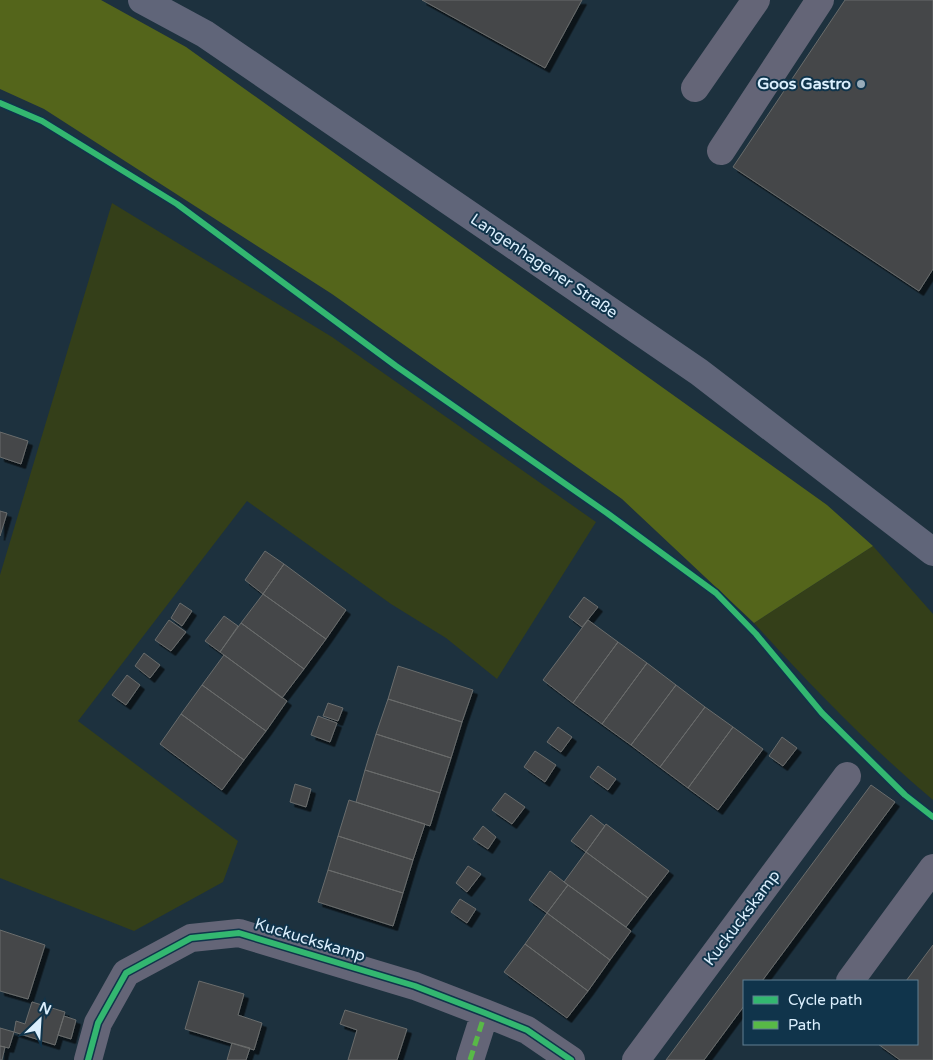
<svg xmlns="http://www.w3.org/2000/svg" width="933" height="1060" font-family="'Varela Round',sans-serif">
	<defs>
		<filter id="shadow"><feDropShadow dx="4.5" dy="4.5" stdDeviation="0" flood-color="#0009"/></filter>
	</defs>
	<rect width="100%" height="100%" fill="#1d313e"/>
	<path fill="#343f19" d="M 112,203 L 332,337 L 596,522 L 497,679 L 446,638 L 391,604 L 247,501 L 78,721 L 238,841 L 223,882 L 134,931 L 0,878 L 0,575 Z
		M 873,546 L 933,614 L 933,800 C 869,746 811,686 754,623 Z"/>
	<path fill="#54651b" d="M 0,0 L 101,0 L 186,47 L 827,505 L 873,546 L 754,623 L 622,499 L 332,294 L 44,109 L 0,89 Z"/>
	<path fill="#444748" stroke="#6a6c6c" filter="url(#shadow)" d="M 422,0 L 582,0 L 545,68 Z
		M 845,0 L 933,0 L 933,269 L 919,291 L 733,167 Z
		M 0,432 L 28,441 L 21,464 L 0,457 Z
		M 0,511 L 7,513 L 0,536 Z
		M 265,551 L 284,564 L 263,594 L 245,580 Z
		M 284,564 L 346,610 L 326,639 L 263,594 Z
		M 263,594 L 326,639 L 304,669 L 241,623 Z
		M 584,597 L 598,607 L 582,627 L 569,617 Z
		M 180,603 L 192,611 L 182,626 L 171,618 Z
		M 224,616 L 238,626 L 220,652 L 205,641 Z
		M 169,620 L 186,632 L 171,651 L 155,640 Z
		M 588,620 L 618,642 L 573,703 L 543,680 Z
		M 241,623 L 304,669 L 282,698 L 220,652 Z
		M 618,642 L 647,663 L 602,724 L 573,703 Z
		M 144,653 L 160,665 L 150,678 L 135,666 Z
		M 224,655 L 287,701 L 266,731 L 202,685 Z
		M 647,663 L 676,685 L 631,745 L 602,724 Z
		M 398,666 L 473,690 L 462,722 L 388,699 Z
		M 127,675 L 140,685 L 126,705 L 112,695 Z
		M 202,685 L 266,731 L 244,760 L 181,714 Z
		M 676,685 L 705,707 L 660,767 L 631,745 Z
		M 388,699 L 462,722 L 451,758 L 376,734 Z
		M 328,703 L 343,708 L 338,721 L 323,716 Z
		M 705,707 L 733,727 L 688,788 L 660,767 Z
		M 181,714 L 244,760 L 222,790 L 160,744 Z
		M 318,716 L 337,723 L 330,742 L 311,735 Z
		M 558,727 L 572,737 L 561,752 L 547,742 Z
		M 733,727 L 763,749 L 718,810 L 688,788 Z
		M 376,734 L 451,758 L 440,793 L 365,770 Z
		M 782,737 L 797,748 L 783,766 L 769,756 Z
		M 535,751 L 556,765 L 545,782 L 524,767 Z
		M 598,766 L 616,779 L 608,790 L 590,777 Z
		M 365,770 L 440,793 L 430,826 L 356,802 Z
		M 295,784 L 311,789 L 306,807 L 290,802 Z
		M 871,785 L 895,802 L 762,981 L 744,981 L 744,1006 L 704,1060 L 666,1060 Z
		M 505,793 L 525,807 L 512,824 L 492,810 Z
		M 349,800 L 425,824 L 413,860 L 338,836 Z
		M 591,815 L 605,826 L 586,852 L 571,841 Z
		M 606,824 L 669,871 L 648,898 L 586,852 Z
		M 483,826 L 496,837 L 488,849 L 473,839 Z
		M 338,836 L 413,860 L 403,893 L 328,870 Z
		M 586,852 L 648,898 L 626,927 L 564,882 Z
		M 468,866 L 481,874 L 467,892 L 456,883 Z
		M 328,870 L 403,893 L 393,926 L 318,902 Z
		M 550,871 L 568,885 L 547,913 L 529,900 Z
		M 568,885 L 631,931 L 610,960 L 547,913 Z
		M 460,899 L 476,909 L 467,923 L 451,912 Z
		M 547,913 L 610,960 L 588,991 L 525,944 Z
		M 0,930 L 45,945 L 28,999 L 0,991 Z
		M 525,944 L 588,991 L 567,1018 L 504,972 Z
		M 933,945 L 933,1060 L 900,1060 L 878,1044 L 917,1044 L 917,981 L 906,981 Z
		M 199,981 L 244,994 L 238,1015 L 262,1023 L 254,1050 L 185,1029 Z
		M 32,1002 L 65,1012 L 55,1045 L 14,1032 L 16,1021 L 25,1024 Z
		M 345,1010 L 407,1029 L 397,1060 L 348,1060 L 357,1030 L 340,1024 Z
		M 64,1016 L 76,1020 L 71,1039 L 58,1035 Z
		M 0,1028 L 14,1032 L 9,1048 L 0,1046 Z
		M 232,1043 L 250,1048 L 246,1060 L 227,1060 Z
		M 0,1046 L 5,1047 L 2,1060 L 0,1060 Z"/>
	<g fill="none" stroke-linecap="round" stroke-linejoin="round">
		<path stroke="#646577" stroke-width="28" d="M 695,88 L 756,0
			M 721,151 L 820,0
			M 850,981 L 933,868
			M 88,1060 L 98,1023 L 126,973 L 191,938 L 239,933 L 415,986 L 485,1013 L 527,1030 L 571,1060
			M 470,1060 L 485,1013
			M 636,1060 L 847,776"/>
		<path stroke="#606579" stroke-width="28" d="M 142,0 L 205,34 L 699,372 L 933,552"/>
		<path stroke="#58b947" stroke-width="5" stroke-dasharray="10 5" stroke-linecap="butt" d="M 470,1060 L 485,1013"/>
		<defs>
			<path id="cycleway" d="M 0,103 L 42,121 L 177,204 L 396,366 L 607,513 L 716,593 L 756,634 L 822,713 L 905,795 L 933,817
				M 88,1060 L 98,1023 L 126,973 L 191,938 L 239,933 L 415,986 L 485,1013 L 527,1030 L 571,1060"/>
		</defs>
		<use href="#cycleway" stroke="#10344b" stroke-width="9"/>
		<use href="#cycleway" stroke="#33b770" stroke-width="6"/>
	</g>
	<circle fill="#98acba" stroke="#10344b" stroke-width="2" cx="861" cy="84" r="5"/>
	<g text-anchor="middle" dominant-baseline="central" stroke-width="4" stroke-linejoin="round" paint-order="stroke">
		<g font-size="16" font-weight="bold" fill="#dbeffd" stroke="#10344b" text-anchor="end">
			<text x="851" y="84">Goos Gastro</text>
		</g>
		<g font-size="16" fill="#dbeffd" stroke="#10344b">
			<text transform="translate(544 266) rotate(34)">Langenhagener Straße</text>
			<text transform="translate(742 918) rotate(-53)">Kuckuckskamp</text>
			<text transform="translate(310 940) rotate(17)">Kuckuckskamp</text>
		</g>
	</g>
	<rect x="743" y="980" width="175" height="65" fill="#10344b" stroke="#617f92"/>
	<rect x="753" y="996" width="25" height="8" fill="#33b770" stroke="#617f92"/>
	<text x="788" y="1005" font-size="15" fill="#dbeffd">Cycle path</text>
	<rect x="753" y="1021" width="25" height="8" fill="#58b947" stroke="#617f92"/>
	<text x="788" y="1030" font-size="15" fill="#dbeffd">Path</text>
	<g transform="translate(40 1020) rotate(25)" stroke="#10344b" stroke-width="4" paint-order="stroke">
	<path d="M0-4L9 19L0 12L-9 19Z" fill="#dbeffd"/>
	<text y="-8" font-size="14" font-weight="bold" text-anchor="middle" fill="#dbeffd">N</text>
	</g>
</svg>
